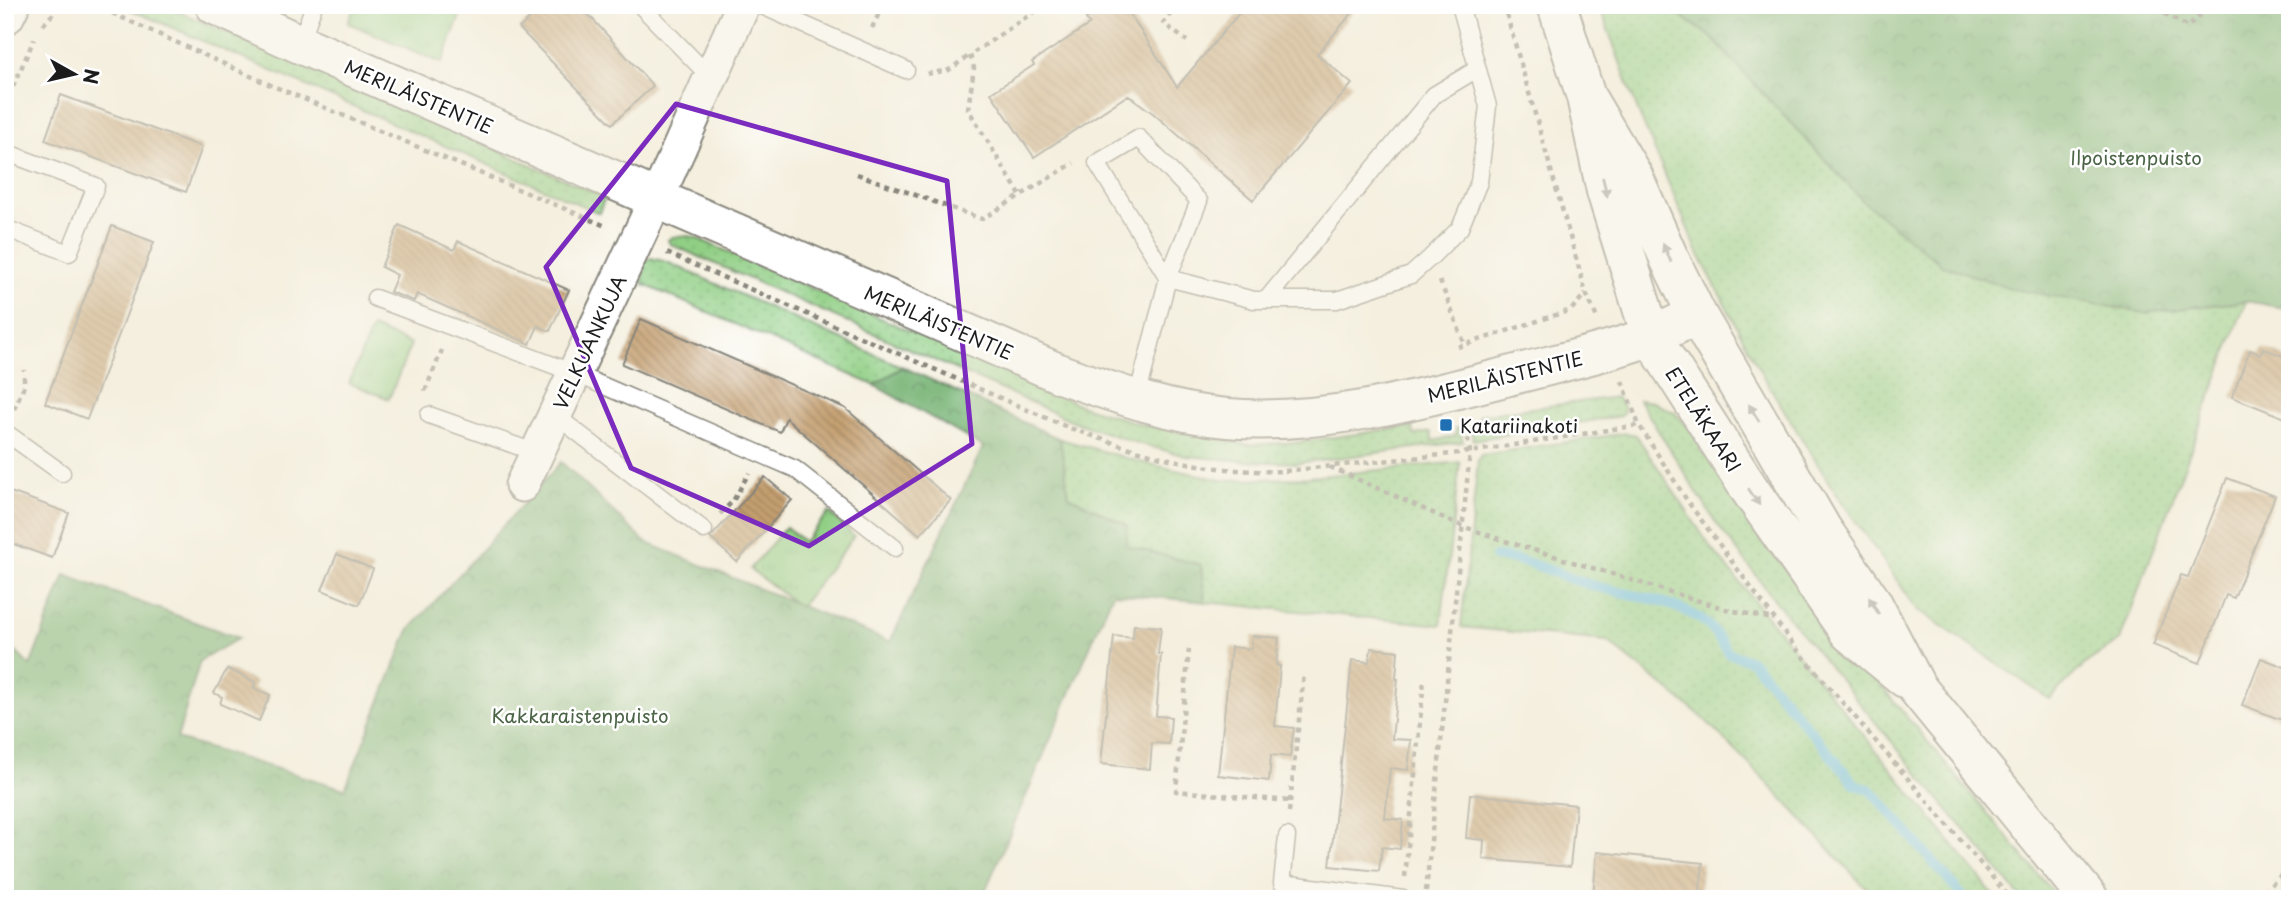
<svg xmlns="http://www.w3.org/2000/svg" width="2295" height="904" font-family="'Playpen Sans',sans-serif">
	<defs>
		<pattern id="grass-dots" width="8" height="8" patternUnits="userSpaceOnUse" patternTransform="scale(1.75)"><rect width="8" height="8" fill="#91cf85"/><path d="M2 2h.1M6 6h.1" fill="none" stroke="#7cb172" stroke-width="1.8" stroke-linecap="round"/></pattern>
		<pattern id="forest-crowns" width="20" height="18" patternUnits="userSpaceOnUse" patternTransform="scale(1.75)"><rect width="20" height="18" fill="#74b272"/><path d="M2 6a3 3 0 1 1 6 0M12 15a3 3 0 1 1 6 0" fill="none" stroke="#5e905d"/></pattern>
		<pattern id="park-tufts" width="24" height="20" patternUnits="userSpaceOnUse" patternTransform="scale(1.75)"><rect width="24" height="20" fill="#91cf85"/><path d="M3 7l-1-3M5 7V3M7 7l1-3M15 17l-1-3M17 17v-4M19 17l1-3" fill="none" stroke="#7cb172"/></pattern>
		<pattern id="building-back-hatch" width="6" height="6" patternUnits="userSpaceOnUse" patternTransform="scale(1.75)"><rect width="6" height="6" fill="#c49f70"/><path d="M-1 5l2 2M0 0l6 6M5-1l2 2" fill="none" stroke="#9e815b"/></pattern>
	</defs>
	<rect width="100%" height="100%" fill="#fff"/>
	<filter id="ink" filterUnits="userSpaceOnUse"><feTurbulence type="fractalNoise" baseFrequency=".0143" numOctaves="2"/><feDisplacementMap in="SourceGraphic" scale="14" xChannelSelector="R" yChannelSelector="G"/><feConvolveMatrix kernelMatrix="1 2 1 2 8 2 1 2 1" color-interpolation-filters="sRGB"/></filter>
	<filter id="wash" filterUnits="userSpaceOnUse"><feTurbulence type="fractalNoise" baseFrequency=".00686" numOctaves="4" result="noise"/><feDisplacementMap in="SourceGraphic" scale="28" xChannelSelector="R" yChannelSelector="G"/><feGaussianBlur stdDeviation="1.57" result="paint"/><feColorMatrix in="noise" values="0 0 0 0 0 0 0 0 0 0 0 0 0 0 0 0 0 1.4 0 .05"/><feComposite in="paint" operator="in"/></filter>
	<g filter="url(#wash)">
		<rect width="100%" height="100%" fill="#f4efde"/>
		<path fill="url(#grass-dots)" stroke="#567650" stroke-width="2" d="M 120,5 L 164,5 L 605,197 L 599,213 Z
			M 1599,5 L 1665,5 L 1710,36 L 1864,202 L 2144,313 L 2246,301 L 2120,640 L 2086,663 L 2049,699 L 1917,609 L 1833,489 L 1763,376 L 1698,253 L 1638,111 Z
			M 686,236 L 694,237 L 1085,407 L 1144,425 L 1248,445 L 1300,442 L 1413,426 L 1414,435 L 1431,432 L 1433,441 L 1456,436 L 1456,428 L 1460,428 L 1463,442 L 1298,463 L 1245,461 L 1186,456 L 1137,443 L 1080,424 L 670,244 L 668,240 L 673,237 Z
			M 651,258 L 667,262 L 903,367 L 874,385 L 643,284 L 644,262 Z
			M 1616,397 L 1624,407 L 1624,412 L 1621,416 L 1473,440 L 1470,426 L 1480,425 L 1479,415 Z
			M 1639,400 L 1653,402 L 1675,413 L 1692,430 L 1747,520 L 1821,614 L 2059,899 L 2022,899 L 1784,612 L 1716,523 Z
			M 1626,433 L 1636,435 L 1710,546 L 1997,899 L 1876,899 L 1761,776 L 1700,715 L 1607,641 L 1461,627 L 1478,460 L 1481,455 Z
			M 1060,439 L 1140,462 L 1222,480 L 1299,478 L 1460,462 L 1441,625 L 1205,602 L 1201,565 L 1127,546 L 1127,525 L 1068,496 Z"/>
		<path fill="url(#forest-crowns)" stroke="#486747" stroke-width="2" d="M 1665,5 L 2290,5 L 2290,309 L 2246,301 L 2144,313 L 2013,289 L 1942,265 L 1864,202 L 1710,36 Z
			M 903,367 L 1060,439 L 1069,496 L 1127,525 L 1127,546 L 1201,565 L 1205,602 L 1113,593 L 983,896 L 984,899 L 5,899 L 5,641 L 30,666 L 65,575 L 239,638 L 200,661 L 177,739 L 345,789 L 409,630 L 561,462 L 645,542 L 890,642 L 983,447 L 874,385 Z"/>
		<path fill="url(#park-tufts)" stroke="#567650" stroke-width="2" d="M 355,5 L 464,5 L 442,63 L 348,23 Z
			M 372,328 L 411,344 L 389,399 L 349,383 Z
			M 829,512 L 854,536 L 800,607 L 750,569 L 786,527 L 804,542 Z"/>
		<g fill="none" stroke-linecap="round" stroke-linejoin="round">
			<path stroke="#62bbdf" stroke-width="10" d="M 1495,557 C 1531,560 1546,570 1578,581 C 1616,594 1662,596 1697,617 C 1712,626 1720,639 1728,653 L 1752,661 L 1855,784 L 1871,790 L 1965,899"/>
		</g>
		<g id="blocks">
			<path fill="url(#building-back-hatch)" d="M 546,5 L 580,5 L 653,86 L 612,124 L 519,28 Z
				M 1106,5 L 1124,5 L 1177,87 L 1246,5 L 1359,5 L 1317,54 L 1352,84 L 1253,200 L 1154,114 L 1128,95 L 1034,157 L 991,93 L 1034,65 L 1032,62 L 1090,24 L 1086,19 Z
				M 61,95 L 202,147 L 186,192 L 45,140 Z
				M 399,225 L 454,250 L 458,241 L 569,290 L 550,331 L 538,326 L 530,344 L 417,294 L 414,301 L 390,292 L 397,275 L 381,267 Z
				M 112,226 L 154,242 L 87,419 L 45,403 Z
				M 641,319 L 845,408 L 951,500 L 920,535 L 786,418 L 780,432 L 622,364 Z
				M 2263,348 L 2290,359 L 2290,420 L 2232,397 L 2250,350 L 2260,354 Z
				M 765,477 L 792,500 L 737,562 L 710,538 Z
				M 2227,478 L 2275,496 L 2234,598 L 2226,595 L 2200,663 L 2153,645 L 2181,575 L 2188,577 Z
				M 5,490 L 69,513 L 52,558 L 5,541 Z
				M 337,554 L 373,569 L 359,605 L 322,590 Z
				M 1134,625 L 1161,627 L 1158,654 L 1161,654 L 1156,716 L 1171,717 L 1169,744 L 1152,743 L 1150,769 L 1101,764 L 1114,636 L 1133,638 Z
				M 1252,636 L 1279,638 L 1276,665 L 1280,666 L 1275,726 L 1294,728 L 1290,757 L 1271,755 L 1269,781 L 1218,775 L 1231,647 L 1251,649 Z
				M 1371,648 L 1398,651 L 1396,679 L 1398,679 L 1392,739 L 1411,740 L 1408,770 L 1390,768 L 1385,818 L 1403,820 L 1400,849 L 1382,847 L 1379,871 L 1330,866 L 1352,660 L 1369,662 Z
				M 2261,658 L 2290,669 L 2290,723 L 2242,705 Z
				M 227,669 L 256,682 L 253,688 L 270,695 L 259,721 L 220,704 L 222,697 L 214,693 Z
				M 1470,794 L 1576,805 L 1570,867 L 1483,859 L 1484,840 L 1466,838 Z
				M 1597,852 L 1703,863 L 1699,899 L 1621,899 L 1593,896 Z"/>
		</g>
	</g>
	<g filter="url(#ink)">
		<use href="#blocks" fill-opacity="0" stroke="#88867d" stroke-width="2"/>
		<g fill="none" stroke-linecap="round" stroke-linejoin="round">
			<defs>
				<path id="service" d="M 640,5 L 711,78
					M 760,5 L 906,70
					M 300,44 L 314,5
					M 5,152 L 96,186 L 69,253 L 5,228
					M 375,298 L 574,373 L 795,469 L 895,548
					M 1266,300 L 1434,95 L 1477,69
					M 1136,401 L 1168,278 L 1199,201 L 1139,138 L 1097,163 L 1168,278 L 1254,300 L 1337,300 L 1411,275 L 1430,258 L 1460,228 L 1479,182 L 1488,106 L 1460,5
					M 429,415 L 537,453
					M 555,415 L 704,530
					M 5,432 L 62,473
					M 1287,836 L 1282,883 L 1403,899"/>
				<path id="minor" d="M 522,485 L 665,180 L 743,5"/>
				<path id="tertiary" d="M 215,5 L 300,44 L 1063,375 C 1117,394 1170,413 1227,418 C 1320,426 1416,400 1505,377 C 1553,364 1602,354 1649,337 C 1665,331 1681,322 1697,315
					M 5,15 L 10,5"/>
				<path id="secondary" d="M 1557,5 L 1586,97 L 1606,191 L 1651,336 L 1750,490 L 1849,632 L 1905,678
					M 1586,97 L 1634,178 L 1669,258 L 1697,315 L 1822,529 L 1872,602 L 1917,688 L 2089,899"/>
			</defs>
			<use href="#service" stroke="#88867d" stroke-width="19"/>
			<use href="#minor" stroke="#88867d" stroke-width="37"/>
			<use href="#tertiary" stroke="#88867d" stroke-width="42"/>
			<use href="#secondary" stroke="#88867d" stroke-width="42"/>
			<path stroke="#88867d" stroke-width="4.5" stroke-dasharray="5 5" stroke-linecap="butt" d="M 94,5 L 266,83 L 608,227
				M 1178,5 L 1163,23 L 1187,41
				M 1504,5 L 1586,293 L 1597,318
				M 2160,5 L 2162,12 L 2188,27 L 2211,5
				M 43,25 L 61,5
				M 872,28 L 883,5
				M 927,74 L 949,70 L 970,55
				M 5,105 L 34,39
				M 857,174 L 982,219 L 1074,163
				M 1020,195 L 968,109 L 974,68 L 970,55 L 1044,5
				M 667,253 L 1067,427 C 1141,453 1204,474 1284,471 L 1470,452 L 1639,425
				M 1440,281 L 1465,345
				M 1458,347 L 1571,310 L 1586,293
				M 1622,381 L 1639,425 L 1688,502 L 1795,647 L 2011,899
				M 425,391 L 442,350
				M 14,409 L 24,386 L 24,370
				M 1330,467 L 1462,526 L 1508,542 L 1729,610 L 1774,619
				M 720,514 L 733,501 L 749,473
				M 1189,649 L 1176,791 L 1290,801
				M 1289,812 L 1304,674
				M 1405,877 L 1424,680
				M 1426,891 L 1470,452 L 1465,423
				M 2257,899 L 2282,874 L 2290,870"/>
			<use href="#service" stroke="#fff" stroke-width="16"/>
			<use href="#minor" stroke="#fff" stroke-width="33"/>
			<use href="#tertiary" stroke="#fff" stroke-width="38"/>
			<use href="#secondary" stroke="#fff" stroke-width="38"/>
		</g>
		<defs><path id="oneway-solid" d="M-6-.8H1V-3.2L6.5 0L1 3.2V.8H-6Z" transform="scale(1.75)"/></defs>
		<g fill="#999">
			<use href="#oneway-solid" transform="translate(1605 187) rotate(76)"/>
			<use href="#oneway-solid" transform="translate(1667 253) rotate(-114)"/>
			<use href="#oneway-solid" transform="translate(1754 413) rotate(-121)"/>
			<use href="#oneway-solid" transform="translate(1754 497) rotate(56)"/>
			<use href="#oneway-solid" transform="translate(1874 606) rotate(-120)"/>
		</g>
	</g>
	<path d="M0 0H2295V904H0ZM 676,104 L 947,181 L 972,444 L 809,546 L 631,468 L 546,267 Z" fill="#f4efde" fill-opacity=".55" fill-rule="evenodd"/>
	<path fill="none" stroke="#7b2cbf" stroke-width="5" stroke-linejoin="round" d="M 676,104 L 947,181 L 972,444 L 809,546 L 631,468 L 546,267 Z"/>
	<rect fill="#1f6fb2" stroke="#fff" stroke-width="2.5" x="1439" y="418" width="14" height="14" rx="3.5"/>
	<g text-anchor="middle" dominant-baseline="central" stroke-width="5" stroke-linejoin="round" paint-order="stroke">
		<g font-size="19" fill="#1c1c1c" stroke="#fff">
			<text transform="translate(419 96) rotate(23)">MERILÄISTENTIE</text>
			<text transform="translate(939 322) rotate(23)">MERILÄISTENTIE</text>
			<text transform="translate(589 342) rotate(-65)">VELKUANKUJA</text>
			<text transform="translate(1505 376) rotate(-14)">MERILÄISTENTIE</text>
			<text transform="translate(1704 419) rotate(57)">ETELÄKAARI</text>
		</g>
		<g font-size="19" fill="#4b6446" stroke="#fff">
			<text x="2136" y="157">Ilpoistenpuisto</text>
			<text x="580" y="715">Kakkaraistenpuisto</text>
		</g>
		<g font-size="19" fill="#1c1c1c" stroke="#fff" text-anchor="start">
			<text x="1460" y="425">Katariinakoti</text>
		</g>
	</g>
	<rect width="2295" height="904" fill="none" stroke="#fff" stroke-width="28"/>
	<g transform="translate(74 74) rotate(98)" stroke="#ffffff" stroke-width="5" paint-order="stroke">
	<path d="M0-5L12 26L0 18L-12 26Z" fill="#1c1c1c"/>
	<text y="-10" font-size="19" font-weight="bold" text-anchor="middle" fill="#1c1c1c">N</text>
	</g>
</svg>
